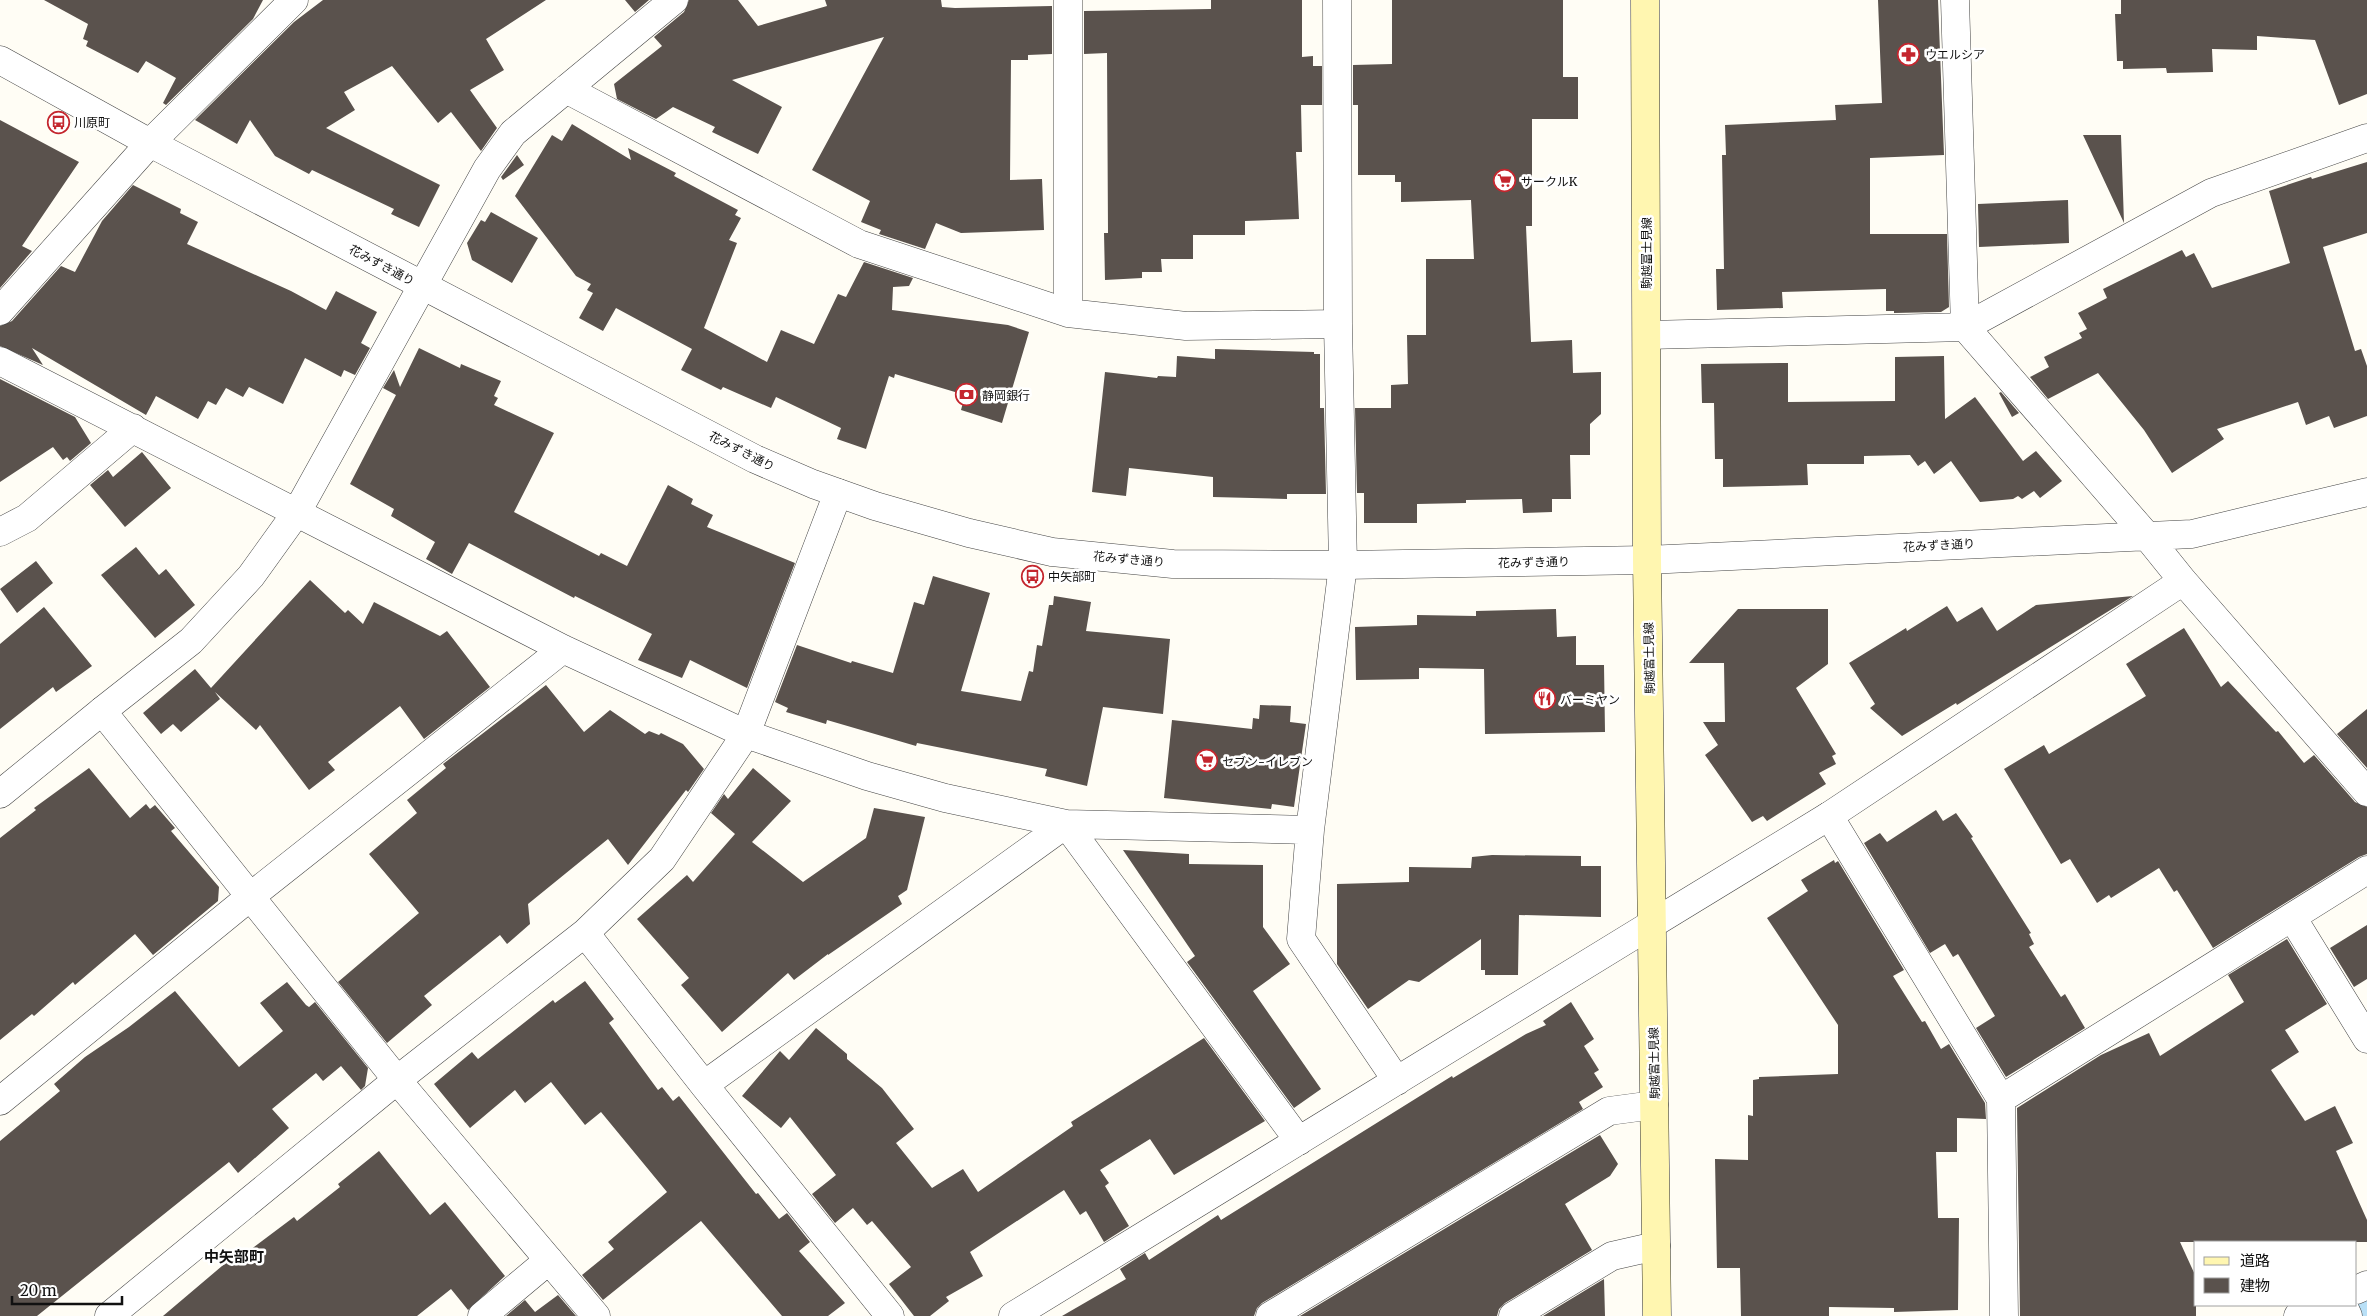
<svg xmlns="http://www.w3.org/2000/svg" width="2367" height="1316" font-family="Merriweather,'Noto Sans JP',serif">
	<rect width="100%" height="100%" fill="#fffdf5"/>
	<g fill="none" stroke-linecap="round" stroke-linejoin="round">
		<path stroke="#b9e0f7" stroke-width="66" d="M 2363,1316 L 2367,1314"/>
	</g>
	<path fill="#5a524d" d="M 44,0 L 263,0 L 253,19 L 166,105 L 163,103 L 176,78 L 146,61 L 138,73 L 86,46 L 88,41 L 83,39 L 88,24 Z
		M 323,0 L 546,0 L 486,39 L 504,70 L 470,90 L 497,128 L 481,151 L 451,112 L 438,123 L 392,66 L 344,92 L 355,110 L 326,128 L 440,185 L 419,227 L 391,214 L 394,209 L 312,170 L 309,174 L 275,156 L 250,120 L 237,144 L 195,120 L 294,22 Z
		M 625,0 L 649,0 L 635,12 Z
		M 689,0 L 738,0 L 758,26 L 827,6 L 825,0 L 941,0 L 942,7 L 955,8 L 1052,6 L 1052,54 L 1028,55 L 1028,60 L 1011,60 L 1010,180 L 1042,179 L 1044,230 L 961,233 L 936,223 L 925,249 L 879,234 L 881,230 L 861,222 L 870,201 L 812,170 L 884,37 L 732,80 L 782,107 L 758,154 L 712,132 L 715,127 L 673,107 L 656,119 L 617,99 L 614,84 L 662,46 L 654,37 L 684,12 Z
		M 1211,0 L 1302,0 L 1302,57 L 1313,56 L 1313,66 L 1322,66 L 1322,105 L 1301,105 L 1302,152 L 1296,152 L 1299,219 L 1245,221 L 1245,235 L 1193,235 L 1193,259 L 1161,259 L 1162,272 L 1142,272 L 1142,278 L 1105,280 L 1104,233 L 1108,233 L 1107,53 L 1084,54 L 1084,11 L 1211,9 Z
		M 1392,0 L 1563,0 L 1563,77 L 1578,77 L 1578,119 L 1532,119 L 1532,226 L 1526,226 L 1531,342 L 1572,340 L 1573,373 L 1601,372 L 1601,414 L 1590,424 L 1590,455 L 1570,455 L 1571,499 L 1552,499 L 1552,512 L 1523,513 L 1522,499 L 1466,500 L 1466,503 L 1417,504 L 1417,523 L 1364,523 L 1364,493 L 1357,493 L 1355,408 L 1391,408 L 1391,385 L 1408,384 L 1407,335 L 1426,335 L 1426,259 L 1474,259 L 1471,200 L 1401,202 L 1401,182 L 1395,182 L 1395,175 L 1358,175 L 1358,105 L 1353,105 L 1353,65 L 1392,64 Z
		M 1878,0 L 1938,0 L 1944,155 L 1870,158 L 1870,234 L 1947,234 L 1949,307 L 1941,312 L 1894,313 L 1894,311 L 1886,311 L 1886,289 L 1782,292 L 1783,308 L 1717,310 L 1716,269 L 1724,269 L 1722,155 L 1726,155 L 1725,125 L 1836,120 L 1835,105 L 1882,103 Z
		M 2121,0 L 2367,0 L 2367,94 L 2339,105 L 2315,40 L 2257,36 L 2257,50 L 2212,49 L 2213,72 L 2167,73 L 2166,68 L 2123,69 L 2123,61 L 2117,61 L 2115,14 L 2121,14 Z
		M 0,120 L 79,162 L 22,246 L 32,251 L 0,288 Z
		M 572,124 L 631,160 L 628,148 L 676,173 L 674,176 L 738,210 L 735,215 L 741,218 L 729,240 L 737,243 L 704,328 L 767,362 L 781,330 L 814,344 L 838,294 L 846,297 L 864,262 L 913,278 L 909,286 L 893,287 L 892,310 L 1008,325 L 1029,332 L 1002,423 L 961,410 L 965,395 L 895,374 L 894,378 L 889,376 L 866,449 L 837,439 L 841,428 L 776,397 L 771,408 L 723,387 L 721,390 L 681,370 L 692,349 L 616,308 L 603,331 L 579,318 L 593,293 L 587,290 L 591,284 L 576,276 L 515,196 L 552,135 L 562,141 Z
		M 2083,135 L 2121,135 L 2124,223 Z
		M 517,155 L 524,165 L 503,180 L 501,177 Z
		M 2367,162 L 2367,233 L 2323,247 L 2355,351 L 2361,349 L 2367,366 L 2367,416 L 2334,428 L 2329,416 L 2306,425 L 2298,402 L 2217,429 L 2224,439 L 2172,473 L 2144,430 L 2098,373 L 2048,399 L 2030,377 L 2049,367 L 2044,357 L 2082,338 L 2079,333 L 2087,329 L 2078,313 L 2107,298 L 2103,289 L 2182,250 L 2186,257 L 2194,253 L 2212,288 L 2290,263 L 2269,191 L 2311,177 L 2312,179 Z
		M 133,185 L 181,209 L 180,213 L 198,222 L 187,244 L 291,291 L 326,310 L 336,291 L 377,312 L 361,343 L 370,348 L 355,375 L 344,370 L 341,377 L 305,358 L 283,404 L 249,387 L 243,397 L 226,388 L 216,405 L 208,401 L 198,419 L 156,396 L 146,415 L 32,348 L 43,365 L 0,346 L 0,326 L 12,321 L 61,266 L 75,272 L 102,221 Z
		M 2068,200 L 2069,243 L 1979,247 L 1978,204 Z
		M 491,212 L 538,238 L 512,283 L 472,260 L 467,243 L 481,220 L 485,222 Z
		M 419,348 L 460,368 L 461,364 L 501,381 L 494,396 L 498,398 L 494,405 L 554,433 L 514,512 L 599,556 L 601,553 L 627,566 L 668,485 L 693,499 L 691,504 L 713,515 L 707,527 L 795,563 L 747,688 L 690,660 L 682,678 L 638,660 L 652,634 L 575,596 L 574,598 L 469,543 L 452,574 L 426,559 L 435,542 L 391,516 L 394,509 L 350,484 L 396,395 L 383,388 L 394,370 L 400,387 Z
		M 1215,349 L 1314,352 L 1314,354 L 1320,354 L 1320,408 L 1324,408 L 1326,494 L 1287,494 L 1287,499 L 1213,497 L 1213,477 L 1129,468 L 1126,496 L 1092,492 L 1105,372 L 1157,378 L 1158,376 L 1176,377 L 1177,356 L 1215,359 Z
		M 1944,356 L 1945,419 L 1975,397 L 2023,461 L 2036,451 L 2062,481 L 2040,498 L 2034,491 L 2022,499 L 2018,496 L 2013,499 L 1980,502 L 1951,461 L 1934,474 L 1925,461 L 1918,466 L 1910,455 L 1864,456 L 1864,464 L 1807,464 L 1808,485 L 1723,487 L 1723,459 L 1715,459 L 1714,403 L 1702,403 L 1701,364 L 1788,363 L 1788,402 L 1895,401 L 1895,357 Z
		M 0,379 L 75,417 L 91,443 L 70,461 L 67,457 L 63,460 L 53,447 L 0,482 Z
		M 2001,392 L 2019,413 L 2012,417 L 1999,393 Z
		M 142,452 L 171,488 L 125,527 L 90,485 L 108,470 L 113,477 Z
		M 136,547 L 159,575 L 166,569 L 195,605 L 155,638 L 101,575 Z
		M 36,561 L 53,583 L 17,613 L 0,589 Z
		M 933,576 L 990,593 L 961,691 L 1021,701 L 1029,671 L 1033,672 L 1037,645 L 1042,646 L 1049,605 L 1053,605 L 1054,596 L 1091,602 L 1086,631 L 1170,639 L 1163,714 L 1103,707 L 1087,786 L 1045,776 L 1047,769 L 917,743 L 916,746 L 827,720 L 826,724 L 786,712 L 788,708 L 775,702 L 797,645 L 851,663 L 852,661 L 893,673 L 914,602 L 924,605 Z
		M 310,580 L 345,613 L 348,610 L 363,624 L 374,602 L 440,636 L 447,631 L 490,687 L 424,739 L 400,706 L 328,762 L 335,770 L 309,790 L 260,725 L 256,730 L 215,692 L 220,699 L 181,732 L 173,724 L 161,734 L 143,713 L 195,669 L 211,688 Z
		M 2133,596 L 1957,705 L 1956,703 L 1902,736 L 1870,708 L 1875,704 L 1849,663 L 1906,628 L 1907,631 L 1947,606 L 1957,622 L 1982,607 L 1997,631 L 2036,605 Z
		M 44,607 L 92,666 L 56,692 L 53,687 L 0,729 L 0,644 Z
		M 1556,609 L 1557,637 L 1576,636 L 1576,665 L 1604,665 L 1605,732 L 1485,734 L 1484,669 L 1419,668 L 1419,679 L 1356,680 L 1355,627 L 1417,625 L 1417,615 L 1476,616 L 1476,611 Z
		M 1738,609 L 1828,609 L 1828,664 L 1796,688 L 1836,754 L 1832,756 L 1836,764 L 1819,773 L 1826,784 L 1767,821 L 1763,816 L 1752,822 L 1705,755 L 1718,745 L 1703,722 L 1725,722 L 1724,663 L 1689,663 Z
		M 2184,628 L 2221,687 L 2228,681 L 2276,732 L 2278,731 L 2304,763 L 2314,755 L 2355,802 L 2367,807 L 2367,854 L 2359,857 L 2213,948 L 2177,890 L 2174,892 L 2159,868 L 2111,898 L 2109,895 L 2097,903 L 2070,859 L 2061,864 L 2004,769 L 2044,745 L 2049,754 L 2146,696 L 2126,664 Z
		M 546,685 L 584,732 L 610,710 L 645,734 L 649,731 L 659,735 L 661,733 L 683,744 L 704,769 L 688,792 L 686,790 L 628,865 L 608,839 L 528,904 L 530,924 L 507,944 L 500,935 L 424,996 L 432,1005 L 387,1043 L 338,982 L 419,913 L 369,854 L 417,813 L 407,800 L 446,768 L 443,764 Z
		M 1260,705 L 1291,706 L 1290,722 L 1306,724 L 1294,807 L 1272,804 L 1271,809 L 1164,798 L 1172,720 L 1252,729 L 1253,718 L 1259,719 Z
		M 2367,709 L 2367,768 L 2337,734 Z
		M 89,768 L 130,818 L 146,804 L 150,809 L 155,805 L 175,828 L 171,831 L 219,887 L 218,901 L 153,955 L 135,934 L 75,985 L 73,982 L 34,1016 L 32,1014 L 0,1040 L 0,838 L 36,810 L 34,808 Z
		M 753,768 L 791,801 L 752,842 L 803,882 L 866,838 L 874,808 L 925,817 L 907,890 L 898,896 L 902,904 L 828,955 L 828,954 L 794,980 L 788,973 L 722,1032 L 681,985 L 689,978 L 637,919 L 687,875 L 693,882 L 735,834 L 711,813 L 724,794 L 728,799 Z
		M 1936,810 L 1943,821 L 1956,813 L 1973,837 L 1971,838 L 2031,933 L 2029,934 L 2034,944 L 2029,947 L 2061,997 L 2065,994 L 2085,1028 L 2006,1077 L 1976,1028 L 1995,1016 L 1958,954 L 1953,957 L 1945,944 L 1930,953 L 1864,843 L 1880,833 L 1887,842 Z
		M 1123,850 L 1189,854 L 1189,864 L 1263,865 L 1263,927 L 1290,964 L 1253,991 L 1321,1089 L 1294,1108 L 1187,962 L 1195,956 Z
		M 1492,855 L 1581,856 L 1581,866 L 1601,866 L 1601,917 L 1519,915 L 1518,975 L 1485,975 L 1485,970 L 1481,970 L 1481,939 L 1419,982 L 1409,980 L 1368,1009 L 1337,964 L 1337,884 L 1409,882 L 1409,867 L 1471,868 L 1472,857 Z
		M 1834,860 L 1835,863 L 1838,861 L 1904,970 L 1893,976 L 1922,1022 L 1925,1021 L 1941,1049 L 1949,1044 L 1985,1103 L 1986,1119 L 1957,1118 L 1957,1152 L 1936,1152 L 1938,1218 L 1959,1218 L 1958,1310 L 1894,1312 L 1894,1308 L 1829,1307 L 1829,1316 L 1741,1316 L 1740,1268 L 1717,1268 L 1715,1159 L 1748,1160 L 1748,1115 L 1753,1116 L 1753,1080 L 1759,1079 L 1759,1077 L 1838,1074 L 1838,1025 L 1767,918 L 1808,891 L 1801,880 Z
		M 2367,925 L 2367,979 L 2354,987 L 2330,948 Z
		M 2287,939 L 2327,1004 L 2285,1030 L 2299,1052 L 2271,1070 L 2305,1121 L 2335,1106 L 2353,1143 L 2336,1151 L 2367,1220 L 2367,1242 L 2180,1242 L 2196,1277 L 2196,1316 L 2020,1316 L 2017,1108 L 2101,1055 L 2149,1033 L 2160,1056 L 2244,1002 L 2228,975 Z
		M 585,981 L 614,1019 L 609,1023 L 658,1090 L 662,1087 L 673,1101 L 679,1096 L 756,1194 L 758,1193 L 779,1219 L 787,1213 L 810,1242 L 799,1251 L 845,1303 L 828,1316 L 782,1316 L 701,1221 L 603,1300 L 582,1275 L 614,1249 L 608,1242 L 667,1192 L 601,1112 L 585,1125 L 551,1082 L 525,1103 L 515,1090 L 470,1128 L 434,1084 L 472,1052 L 478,1059 L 553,1000 L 555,1003 Z
		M 287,982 L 306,1005 L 309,1007 L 315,1002 L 368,1068 L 365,1086 L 361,1090 L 341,1066 L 323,1081 L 316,1073 L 272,1109 L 289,1128 L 238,1173 L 229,1162 L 37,1316 L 0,1316 L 0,1141 L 60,1091 L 54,1084 L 85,1057 L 129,1027 L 175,991 L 239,1067 L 283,1031 L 260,1003 Z
		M 1571,1002 L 1594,1039 L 1584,1046 L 1599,1070 L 1594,1073 L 1603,1087 L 1579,1102 L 1583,1109 L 1262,1303 L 1257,1308 L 1254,1316 L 1062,1316 L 1126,1279 L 1120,1269 L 1145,1253 L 1149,1260 L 1218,1215 L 1221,1220 L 1452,1076 L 1453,1078 L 1526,1034 L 1546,1025 L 1543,1021 Z
		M 816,1028 L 847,1054 L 847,1059 L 882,1088 L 914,1129 L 896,1143 L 932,1188 L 963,1169 L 978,1192 L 1073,1126 L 1071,1122 L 1204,1038 L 1265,1121 L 1174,1175 L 1150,1139 L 1100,1170 L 1109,1183 L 1105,1186 L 1129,1226 L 1104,1242 L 1086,1211 L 1080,1215 L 1064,1190 L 970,1252 L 983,1276 L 946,1297 L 949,1301 L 930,1316 L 914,1316 L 889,1284 L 911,1267 L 872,1221 L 867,1225 L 853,1208 L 835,1223 L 812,1194 L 836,1175 L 790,1117 L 781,1128 L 742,1096 L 780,1051 L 789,1060 Z
		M 1600,1135 L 1618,1164 L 1610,1176 L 1565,1204 L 1592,1250 L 1505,1303 L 1499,1309 L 1497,1316 L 1300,1316 Z
		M 379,1151 L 430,1215 L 445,1202 L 505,1276 L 468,1310 L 451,1289 L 417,1316 L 163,1316 L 235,1255 L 238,1259 L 294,1217 L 297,1221 L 340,1187 L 338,1184 Z
		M 1604,1279 L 1605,1316 L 1543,1316 Z
		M 558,1295 L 576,1316 L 506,1316 L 525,1300 L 535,1312 Z"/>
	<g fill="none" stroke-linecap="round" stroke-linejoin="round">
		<defs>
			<path id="minor" d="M 1068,0 L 1068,313
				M 1337,0 L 1338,324 L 1343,565 L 1310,830 L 1301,939 L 1397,1081
				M 1955,0 L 1965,327 L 2146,535
				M 566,89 L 859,244 L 1068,313 L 1186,326 L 1338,324
				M 0,311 L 150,143 L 294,0
				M 1647,335 L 1965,327 L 2211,193 L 2367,138
				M 0,361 L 563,649 L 746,734 L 867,776 L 945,798 L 1066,824 L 1310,830
				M 0,532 L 27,518 L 133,428
				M 1829,816 L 2001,1099 L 2004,1316
				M 2292,917 L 2367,1039
				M 585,933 L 704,1085 L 890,1316
				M 704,1085 L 1066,824 L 1299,1141
				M 2001,1099 L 2367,870
				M 0,1101 L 251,896 L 563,649
				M 2356,1290 L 2367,1285
				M 2343,1305 L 2348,1316
				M 109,1316 L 397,1080 L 585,933 L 662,859 L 746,734 L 838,493
				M 482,1316 L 549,1260
				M 596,1316 L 397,1080 L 102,711 L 191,641 L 251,576 L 297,512 L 487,169 L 513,133 L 674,0
				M 1013,1316 L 1652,924
				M 1270,1316 L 1609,1111 L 1654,1105
				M 1513,1316 L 1612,1256 L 1656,1246
				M 2298,1316 L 2323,1305"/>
			<path id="tertiary" d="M 0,60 L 150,143 L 755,459 L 813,484 L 875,506 L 969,533 L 1052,552 L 1173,564 L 1343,565 L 1647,560 L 2192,534 L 2367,492
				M 2146,535 L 2183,581 L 2367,792
				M 0,794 L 102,711
				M 1652,924 L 1829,816 L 2183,581"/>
			<path id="secondary" d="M 1645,0 L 1647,560 L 1657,1316"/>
		</defs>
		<use href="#minor" stroke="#444" stroke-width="29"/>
		<use href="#tertiary" stroke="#444" stroke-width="29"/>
		<use href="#secondary" stroke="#333" stroke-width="29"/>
		<use href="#minor" stroke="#fff" stroke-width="28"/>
		<use href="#tertiary" stroke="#fff" stroke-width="28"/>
		<use href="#secondary" stroke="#fff6b0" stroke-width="28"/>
	</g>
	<defs>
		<symbol id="pharmacy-ring" viewBox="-11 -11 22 22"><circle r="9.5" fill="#fff" stroke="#c4262e" stroke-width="1.5"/><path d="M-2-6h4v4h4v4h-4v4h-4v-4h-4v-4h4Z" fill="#c4262e"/></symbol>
		<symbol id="bus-ring" viewBox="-11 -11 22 22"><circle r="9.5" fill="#fff" stroke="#c4262e" stroke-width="1.5"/><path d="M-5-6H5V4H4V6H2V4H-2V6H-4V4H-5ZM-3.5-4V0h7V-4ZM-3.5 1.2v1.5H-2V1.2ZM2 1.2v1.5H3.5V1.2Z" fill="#c4262e"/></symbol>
		<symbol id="supermarket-ring" viewBox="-11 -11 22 22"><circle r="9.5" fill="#fff" stroke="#c4262e" stroke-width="1.5"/><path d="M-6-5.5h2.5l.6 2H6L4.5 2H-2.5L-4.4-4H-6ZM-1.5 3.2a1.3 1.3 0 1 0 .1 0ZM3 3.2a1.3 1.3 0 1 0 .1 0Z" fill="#c4262e"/></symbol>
		<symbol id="bank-ring" viewBox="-11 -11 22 22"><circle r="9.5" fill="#fff" stroke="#c4262e" stroke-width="1.5"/><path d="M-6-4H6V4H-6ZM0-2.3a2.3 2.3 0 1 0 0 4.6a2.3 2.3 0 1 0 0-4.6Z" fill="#c4262e"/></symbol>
		<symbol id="restaurant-ring" viewBox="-11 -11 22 22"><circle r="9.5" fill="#fff" stroke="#c4262e" stroke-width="1.5"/><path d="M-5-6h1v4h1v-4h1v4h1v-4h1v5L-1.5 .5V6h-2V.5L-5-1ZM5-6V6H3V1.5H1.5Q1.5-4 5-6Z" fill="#c4262e"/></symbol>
	</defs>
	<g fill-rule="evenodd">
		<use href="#pharmacy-ring" x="1896" y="42" width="25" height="25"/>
		<use href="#bus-ring" x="46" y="110" width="25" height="25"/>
		<use href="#supermarket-ring" x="1492" y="168" width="25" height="25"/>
		<use href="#bank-ring" x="954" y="382" width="25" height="25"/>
		<use href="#bus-ring" x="1020" y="564" width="25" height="25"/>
		<use href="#restaurant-ring" x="1532" y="686" width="25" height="25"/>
		<use href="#supermarket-ring" x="1194" y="748" width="25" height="25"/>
	</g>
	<g text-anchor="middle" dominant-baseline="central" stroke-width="5" stroke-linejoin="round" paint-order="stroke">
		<g font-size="12" fill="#111" stroke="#fff" text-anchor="start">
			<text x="1925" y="54">ウエルシア</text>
			<text x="74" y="122">川原町</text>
			<text x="1521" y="181">サークルK</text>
			<text x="982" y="395">静岡銀行</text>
			<text x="1048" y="576">中矢部町</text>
			<text x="1560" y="699">バーミヤン</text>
			<text x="1222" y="761">セブン-イレブン</text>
		</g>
		<g font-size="12" fill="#111" stroke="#fff">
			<text transform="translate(1646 253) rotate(-90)">駒越富士見線</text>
			<text transform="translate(382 265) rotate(28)">花みずき通り</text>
			<text transform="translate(742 451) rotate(27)">花みずき通り</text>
			<text transform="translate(1939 545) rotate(-3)">花みずき通り</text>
			<text transform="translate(1129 559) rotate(5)">花みずき通り</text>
			<text transform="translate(1534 562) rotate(-1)">花みずき通り</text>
			<text transform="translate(1649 658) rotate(-91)">駒越富士見線</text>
			<text transform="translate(1654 1063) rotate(-91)">駒越富士見線</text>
		</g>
		<g font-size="15" font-weight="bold" fill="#111" stroke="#fff">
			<text x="234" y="1256">中矢部町</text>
		</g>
	</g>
	<rect x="2194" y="1241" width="162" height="65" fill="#ffffff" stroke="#a0a0a0"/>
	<rect x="2204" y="1257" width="25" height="8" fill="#fff6b0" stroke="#a0a0a0"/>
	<text x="2240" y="1266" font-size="15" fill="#111111">道路</text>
	<rect x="2204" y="1278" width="25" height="15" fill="#5a524d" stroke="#a0a0a0"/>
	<text x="2240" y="1291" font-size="15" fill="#111111">建物</text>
	<path d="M12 1296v8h110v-8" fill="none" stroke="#111111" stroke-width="2.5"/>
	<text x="20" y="1296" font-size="15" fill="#111111" stroke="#ffffff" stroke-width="4" paint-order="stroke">20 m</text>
</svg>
